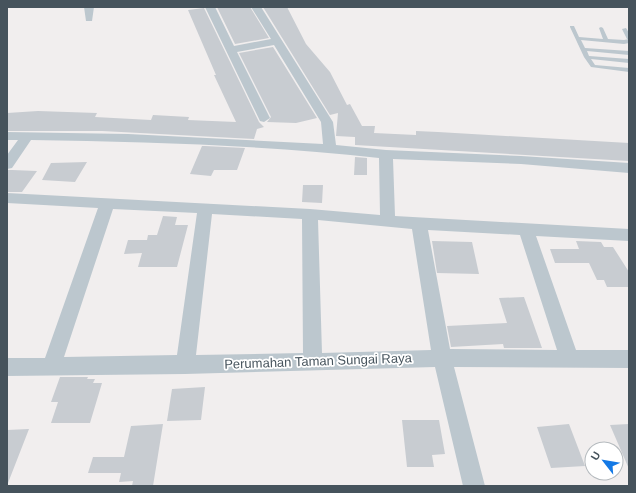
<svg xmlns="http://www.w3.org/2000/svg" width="636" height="493" font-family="Helvetica,sans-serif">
	<rect width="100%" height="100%" fill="#f1eeee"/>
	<path fill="#c8ccd1" d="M 217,7 L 250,7 L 269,38 L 235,44 Z
		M 263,7 L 287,7 L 306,44 L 330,72 L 347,105 L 350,104 L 362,126 L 375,126 L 374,133 L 416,135 L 416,131 L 438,132 L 629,143 L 629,161 L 355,145 L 355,137 L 336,136 L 338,113 L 330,115 Z
		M 204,8 L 259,122 L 264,127 L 257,129 L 254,139 L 102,131 L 7,131 L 7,113 L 38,111 L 97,113 L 95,117 L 151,120 L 153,115 L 189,117 L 188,120 L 236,122 L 214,75 L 216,75 L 188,10 Z
		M 273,47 L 317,118 L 296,123 L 267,122 L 271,117 L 239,53 Z
		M 202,146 L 205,146 L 245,148 L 237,170 L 214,170 L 211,176 L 190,174 Z
		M 355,157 L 367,158 L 367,175 L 354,175 Z
		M 87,162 L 75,182 L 42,180 L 51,163 Z
		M 7,170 L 12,170 L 37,171 L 22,192 L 7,192 Z
		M 303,185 L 323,185 L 322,203 L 302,202 Z
		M 163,216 L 177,217 L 175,225 L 188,225 L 177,267 L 138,267 L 142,253 L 124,254 L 128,240 L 147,240 L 148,235 L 157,235 Z
		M 432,241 L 472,242 L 479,274 L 437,273 Z
		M 576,241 L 601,242 L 604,247 L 613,247 L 629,272 L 629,287 L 607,287 L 604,280 L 597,280 L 589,263 L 555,263 L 550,249 L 579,249 Z
		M 524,297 L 542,348 L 504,348 L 503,344 L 451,347 L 447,326 L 507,323 L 499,298 Z
		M 60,377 L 88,377 L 87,379 L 95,379 L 93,383 L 102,383 L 90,423 L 51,423 L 58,402 L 51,402 Z
		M 205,387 L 201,420 L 167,421 L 172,389 Z
		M 402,420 L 439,420 L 445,454 L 432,455 L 434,467 L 407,467 Z
		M 163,424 L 153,486 L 132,486 L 133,481 L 119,482 L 121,473 L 88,473 L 93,457 L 124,457 L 131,426 Z
		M 569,424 L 585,466 L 551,468 L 537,427 Z
		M 629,424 L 629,469 L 610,425 Z
		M 29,429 L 8,483 L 7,483 L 7,430 Z"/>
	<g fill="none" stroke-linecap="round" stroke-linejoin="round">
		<path fill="#bcc7ce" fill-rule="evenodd" d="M 570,26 L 574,26 L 579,37 L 603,39 L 599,28 L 601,27 L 603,28 L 608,39 L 624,40 L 629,39 L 627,39 L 622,29 L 626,28 L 629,33 L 629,43 L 624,44 L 581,40 L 585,48 L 629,51 L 629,55 L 587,51 L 589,56 L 629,59 L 629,63 L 591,59 L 595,65 L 629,68 L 629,72 L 591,67 L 584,57 L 570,27 Z"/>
		<path fill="#bcc7ce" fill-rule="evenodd" d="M 84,7 L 94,7 L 92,21 L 86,21 Z
			M 205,7 L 215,7 L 234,46 L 271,39 L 251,7 L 261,7 L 333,122 L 336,145 L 386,150 L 521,156 L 629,163 L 629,173 L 521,164 L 393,159 L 395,216 L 629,229 L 629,241 L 536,236 L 576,350 L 629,350 L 629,368 L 454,367 L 485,486 L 463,486 L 435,367 L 185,374 L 7,376 L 7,358 L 45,358 L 98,208 L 7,203 L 7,193 L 310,209 L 380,215 L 379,158 C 264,145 147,142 31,140 L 12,168 L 7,169 L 7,155 L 18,140 L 7,140 L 7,132 L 128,134 L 323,144 L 321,122 L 274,45 L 237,52 L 270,118 L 264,122 L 260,121 ZM 113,209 L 197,213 L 177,355 L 64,357 ZM 212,214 L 302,219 L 303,353 L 196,355 ZM 318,220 L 412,229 L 431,350 L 322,353 ZM 428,230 L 520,235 L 557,350 L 450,349 Z"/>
	</g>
	<g text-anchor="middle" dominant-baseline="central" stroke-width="3.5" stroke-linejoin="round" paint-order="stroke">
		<g font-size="13" fill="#46535c" stroke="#fff">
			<text transform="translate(318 361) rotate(-2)">Perumahan Taman Sungai Raya</text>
		</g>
	</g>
	<rect width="636" height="493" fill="none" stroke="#46535c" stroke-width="16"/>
	<g transform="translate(604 461) rotate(301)"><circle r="19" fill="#ffffff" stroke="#b5babe"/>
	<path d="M0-3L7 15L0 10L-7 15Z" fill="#1479e5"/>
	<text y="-6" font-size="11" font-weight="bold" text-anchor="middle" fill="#46535c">U</text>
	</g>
</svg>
